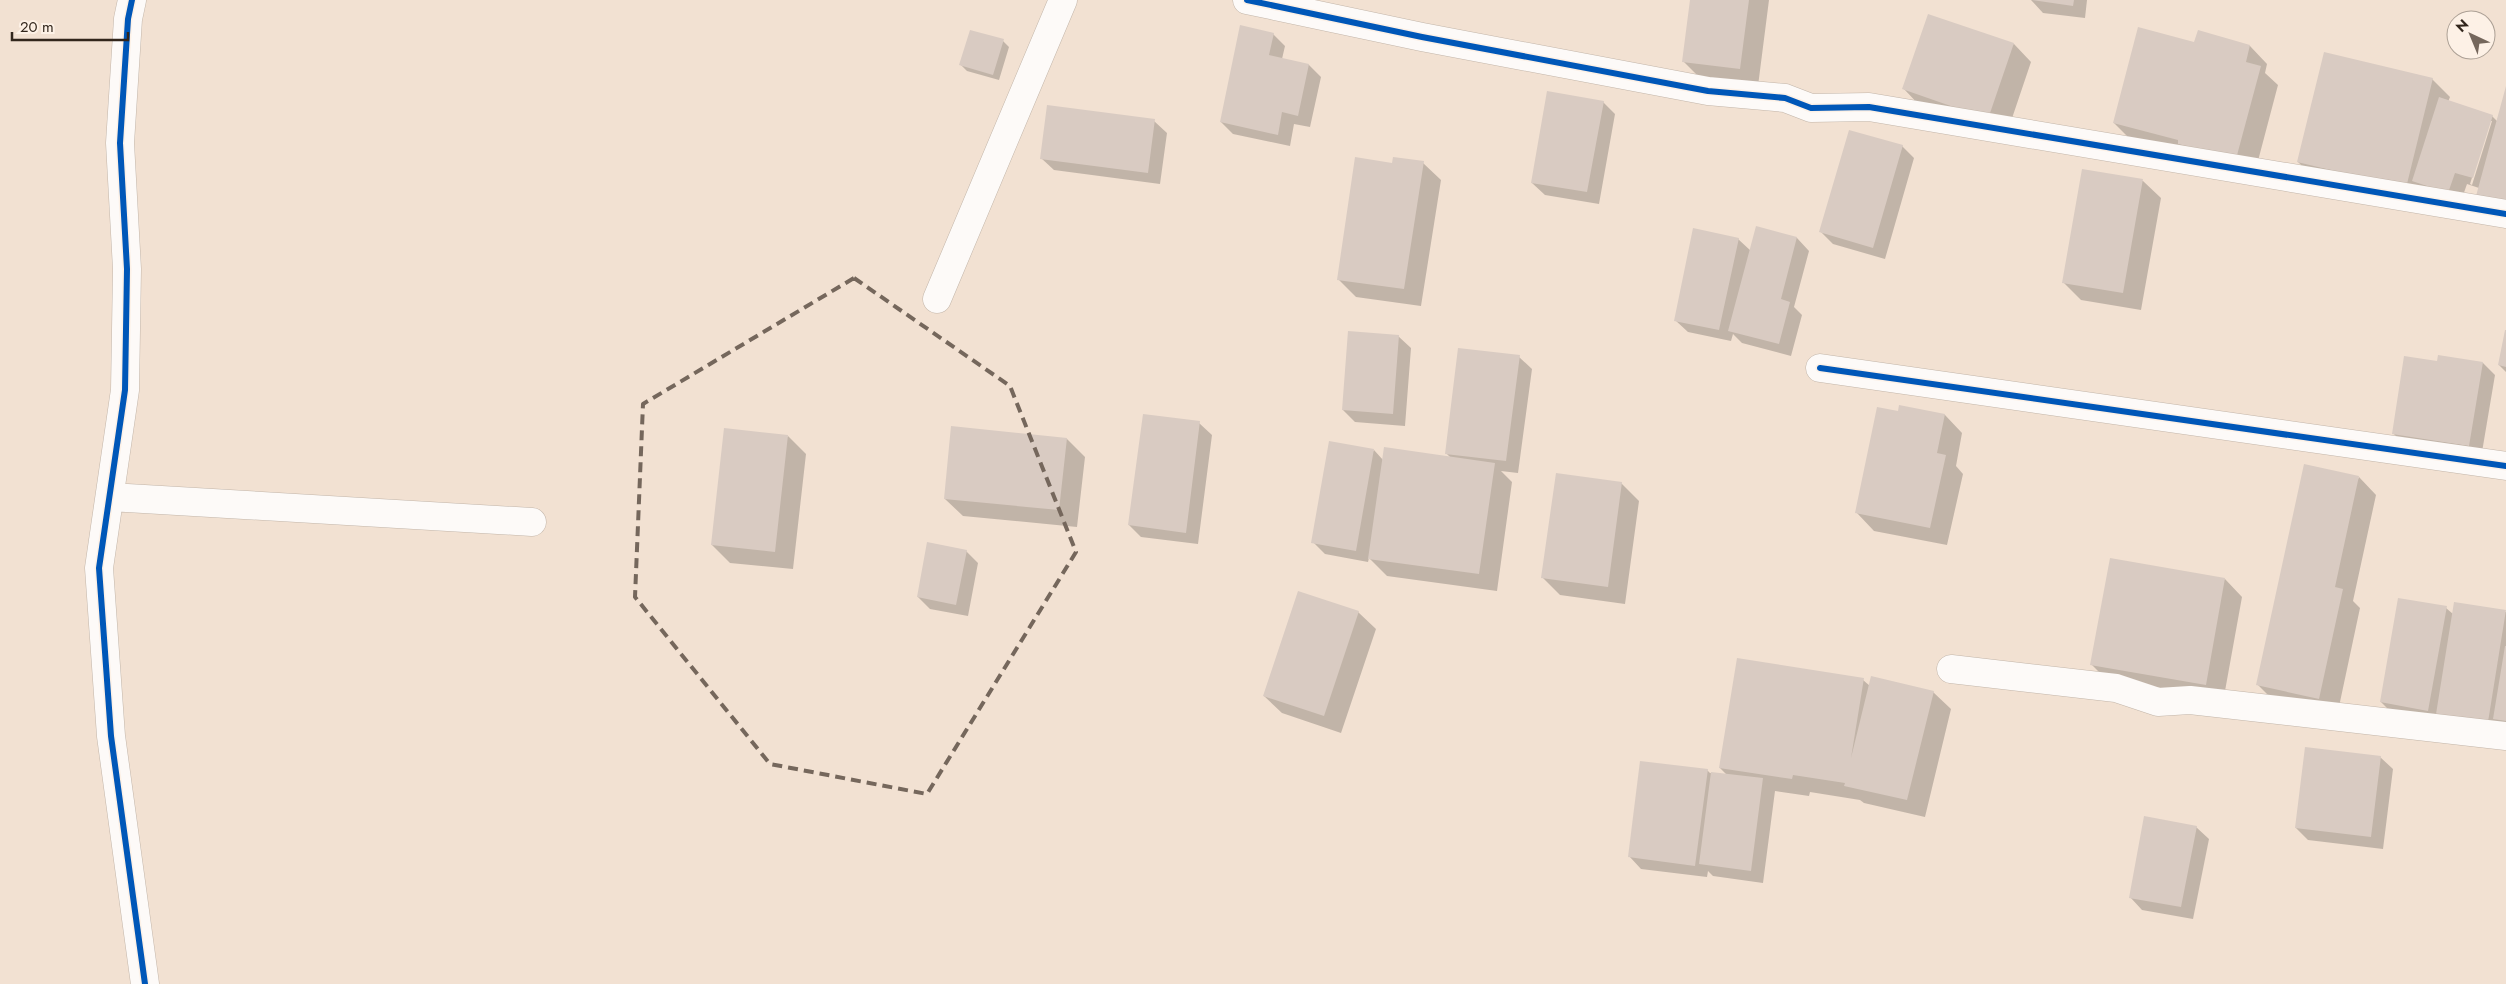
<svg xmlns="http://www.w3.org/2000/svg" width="2506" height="984" font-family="Jost,sans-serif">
	<rect width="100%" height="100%" fill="#f2e1d2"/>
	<path fill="#0003" fill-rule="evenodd" d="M 1691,0 L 1769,0 L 1758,86 L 1701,79 L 1683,61 Z
		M 2031,0 L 2087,0 L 2085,18 L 2043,13 Z
		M 1273,34 L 1285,46 L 1282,59 L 1309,65 L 1321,77 L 1310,127 L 1294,124 L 1290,146 L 1233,134 L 1221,122 Z
		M 1003,41 L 1009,47 L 999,80 L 967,71 L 961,65 Z
		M 2195,43 L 2250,46 L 2267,64 L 2265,73 L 2278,85 L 2254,176 L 2132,141 L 2114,123 Z
		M 2014,44 L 2031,62 L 2006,136 L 1921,107 L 1904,89 Z
		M 2432,79 L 2450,97 L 2448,102 L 2492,116 L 2497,121 L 2506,91 L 2479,188 L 2467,184 L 2460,204 L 2316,179 L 2298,162 ZM 2490,121 L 2492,121 L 2472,185 L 2470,184 Z
		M 1603,102 L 1615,114 L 1599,204 L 1545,195 L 1532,183 Z
		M 1154,121 L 1167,133 L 1160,184 L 1054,170 L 1041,158 Z
		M 1902,146 L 1914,158 L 1885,259 L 1833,244 L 1821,232 Z
		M 1423,163 L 1441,180 L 1421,306 L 1356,297 L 1338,279 L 1393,164 Z
		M 2083,171 L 2143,181 L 2161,198 L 2141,310 L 2081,300 L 2064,283 Z
		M 1757,228 L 1797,238 L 1809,251 L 1794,307 L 1802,315 L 1791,356 L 1742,343 L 1733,334 L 1731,341 L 1688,332 L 1675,320 L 1738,239 L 1751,251 Z
		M 2506,333 L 2506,372 L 2499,365 Z
		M 1398,336 L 1411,348 L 1405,426 L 1355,422 L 1343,410 Z
		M 1519,357 L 1532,369 L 1518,473 L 1501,471 L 1512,482 L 1497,591 L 1387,576 L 1369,558 L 1368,562 L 1325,554 L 1313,542 L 1374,450 L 1383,460 L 1451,458 L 1446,453 Z
		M 2438,362 L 2483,363 L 2495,375 L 2481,458 L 2406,446 L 2393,433 Z
		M 1899,413 L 1945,415 L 1962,433 L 1956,466 L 1963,474 L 1947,545 L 1874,531 L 1857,513 Z
		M 1199,423 L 1212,435 L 1198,544 L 1141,537 L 1129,525 Z
		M 952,428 L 1067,439 L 1085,457 L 1077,527 L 963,516 L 945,499 Z
		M 788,436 L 806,454 L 793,569 L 730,563 L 712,545 Z
		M 2359,477 L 2376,495 L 2353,601 L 2360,608 L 2337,716 L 2275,702 L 2257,684 Z
		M 1621,483 L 1639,501 L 1625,604 L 1560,595 L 1543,578 Z
		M 966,551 L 978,563 L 968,616 L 930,609 L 918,597 Z
		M 2225,579 L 2242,597 L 2223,702 L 2109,682 L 2092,665 Z
		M 2446,608 L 2453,614 L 2506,612 L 2506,730 L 2393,714 L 2381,702 Z
		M 1358,612 L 1376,629 L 1341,733 L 1282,713 L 1264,696 Z
		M 1863,680 L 1870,686 L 1933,692 L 1951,709 L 1925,817 L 1864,803 L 1860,800 L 1810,792 L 1809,796 L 1775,791 L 1763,883 L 1713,876 L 1708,871 L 1707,877 L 1641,869 L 1629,856 L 1707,770 L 1710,773 L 1727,775 L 1720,768 Z
		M 2380,757 L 2393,769 L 2383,849 L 2308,840 L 2296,828 Z
		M 2196,827 L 2209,839 L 2193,919 L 2142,910 L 2130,897 Z"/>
	<path fill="#d9cbc2" d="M 1690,0 L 1749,0 L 1740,69 L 1682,62 Z
		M 2032,0 L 2074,0 L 2073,6 Z
		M 1928,14 L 2014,43 L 1988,119 L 1902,89 Z
		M 1240,25 L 1274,33 L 1269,55 L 1309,64 L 1298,116 L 1282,112 L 1278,135 L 1220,122 Z
		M 2138,27 L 2194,42 L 2198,30 L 2250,45 L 2246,62 L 2261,66 L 2236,159 L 2178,144 L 2178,140 L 2113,123 Z
		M 970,30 L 1004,39 L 993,75 L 959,65 Z
		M 2324,52 L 2433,78 L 2406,188 L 2297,162 Z
		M 2506,86 L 2506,204 L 2476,196 Z
		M 1547,91 L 1604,101 L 1587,192 L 1531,183 Z
		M 2439,97 L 2493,115 L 2473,178 L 2455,173 L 2448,193 L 2412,181 Z
		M 1047,105 L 1155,119 L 1148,173 L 1040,159 Z
		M 1849,130 L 1903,145 L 1873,248 L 1819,232 Z
		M 1355,157 L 1392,163 L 1393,157 L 1424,161 L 1404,289 L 1337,280 Z
		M 2082,169 L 2143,179 L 2123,293 L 2062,283 Z
		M 1756,226 L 1797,237 L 1781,299 L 1790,302 L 1779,344 L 1728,331 Z
		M 1693,228 L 1739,238 L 1719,330 L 1674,321 Z
		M 2505,330 L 2506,330 L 2506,367 L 2498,365 Z
		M 1348,331 L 1399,335 L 1393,414 L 1342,410 Z
		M 1458,348 L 1520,355 L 1506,461 L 1445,454 Z
		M 2438,355 L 2483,362 L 2469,446 L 2392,434 L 2404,356 L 2437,361 Z
		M 1899,405 L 1945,414 L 1937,453 L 1946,455 L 1930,528 L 1855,513 L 1877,407 L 1898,411 Z
		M 1143,414 L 1200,421 L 1186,533 L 1128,525 Z
		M 951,426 L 1067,438 L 1059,510 L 944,499 Z
		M 724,428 L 788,435 L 775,552 L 711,545 Z
		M 1329,441 L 1374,449 L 1356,551 L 1311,543 Z
		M 1384,447 L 1495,463 L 1479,574 L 1368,559 Z
		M 2304,464 L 2359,476 L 2335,587 L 2343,589 L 2319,699 L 2256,685 Z
		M 1556,473 L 1622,482 L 1608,587 L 1541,578 Z
		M 927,542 L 967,550 L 956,605 L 917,597 Z
		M 2110,558 L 2225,578 L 2206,685 L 2090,665 Z
		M 1298,591 L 1359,611 L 1324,716 L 1263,696 Z
		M 2398,598 L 2447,606 L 2428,711 L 2380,702 Z
		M 2454,602 L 2506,610 L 2488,722 L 2436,714 Z
		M 2505,646 L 2506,646 L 2506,721 L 2493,719 Z
		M 1737,658 L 1864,678 L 1851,758 L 1871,676 L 1934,691 L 1907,800 L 1844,786 L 1845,783 L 1793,775 L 1792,779 L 1719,768 Z
		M 2305,747 L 2381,756 L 2371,837 L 2295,828 Z
		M 1640,761 L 1708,769 L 1695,866 L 1628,857 Z
		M 1711,772 L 1763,778 L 1751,871 L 1699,864 Z
		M 2144,816 L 2197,826 L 2181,907 L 2129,898 Z"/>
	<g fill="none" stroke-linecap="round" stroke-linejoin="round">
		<defs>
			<path id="street" d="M 132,0 L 128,19 L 120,143 L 127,269 L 125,390 L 99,568 L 111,736 L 145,984
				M 1247,0 L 1422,37 L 1708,91 L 1785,98 L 1811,108 L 1869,107 L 2506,214
				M 937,299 L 1063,0
				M 1820,368 L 2506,466
				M 110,497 L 532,522
				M 1951,669 L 2116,688 L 2158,702 L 2190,700 L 2506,736"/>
		</defs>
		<use href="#street" stroke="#c2b5a9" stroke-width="29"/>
		<use href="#street" stroke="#fdfaf8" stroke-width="28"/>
		<defs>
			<path id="cycleway" d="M 132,0 L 128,19 L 120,143 L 127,269 L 125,390 L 99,568 L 111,736 L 145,984
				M 1247,0 L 1422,37 L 1708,91 L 1785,98 L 1811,108 L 1869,107 L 2506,214
				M 1820,368 L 2506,466"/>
		</defs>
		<use href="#cycleway" stroke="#fdf1e6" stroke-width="9"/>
		<use href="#cycleway" stroke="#0057b8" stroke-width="6"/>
	</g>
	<path fill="none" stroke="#75675c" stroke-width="4" stroke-dasharray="10 6" stroke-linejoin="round" d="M 854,278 L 1010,386 L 1076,552 L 927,794 L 770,764 L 635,597 L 643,404 Z"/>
	<g transform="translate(2471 35) rotate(316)"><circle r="24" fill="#fdf1e6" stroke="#aca095"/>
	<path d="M0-4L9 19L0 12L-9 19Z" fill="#75675c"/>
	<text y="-8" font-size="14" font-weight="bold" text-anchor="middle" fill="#32261c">N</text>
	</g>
	<path d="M12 32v8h116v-8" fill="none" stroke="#32261c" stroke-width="2.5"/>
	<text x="20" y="32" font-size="15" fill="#32261c" stroke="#fdf1e6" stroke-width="4" paint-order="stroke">20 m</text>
</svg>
